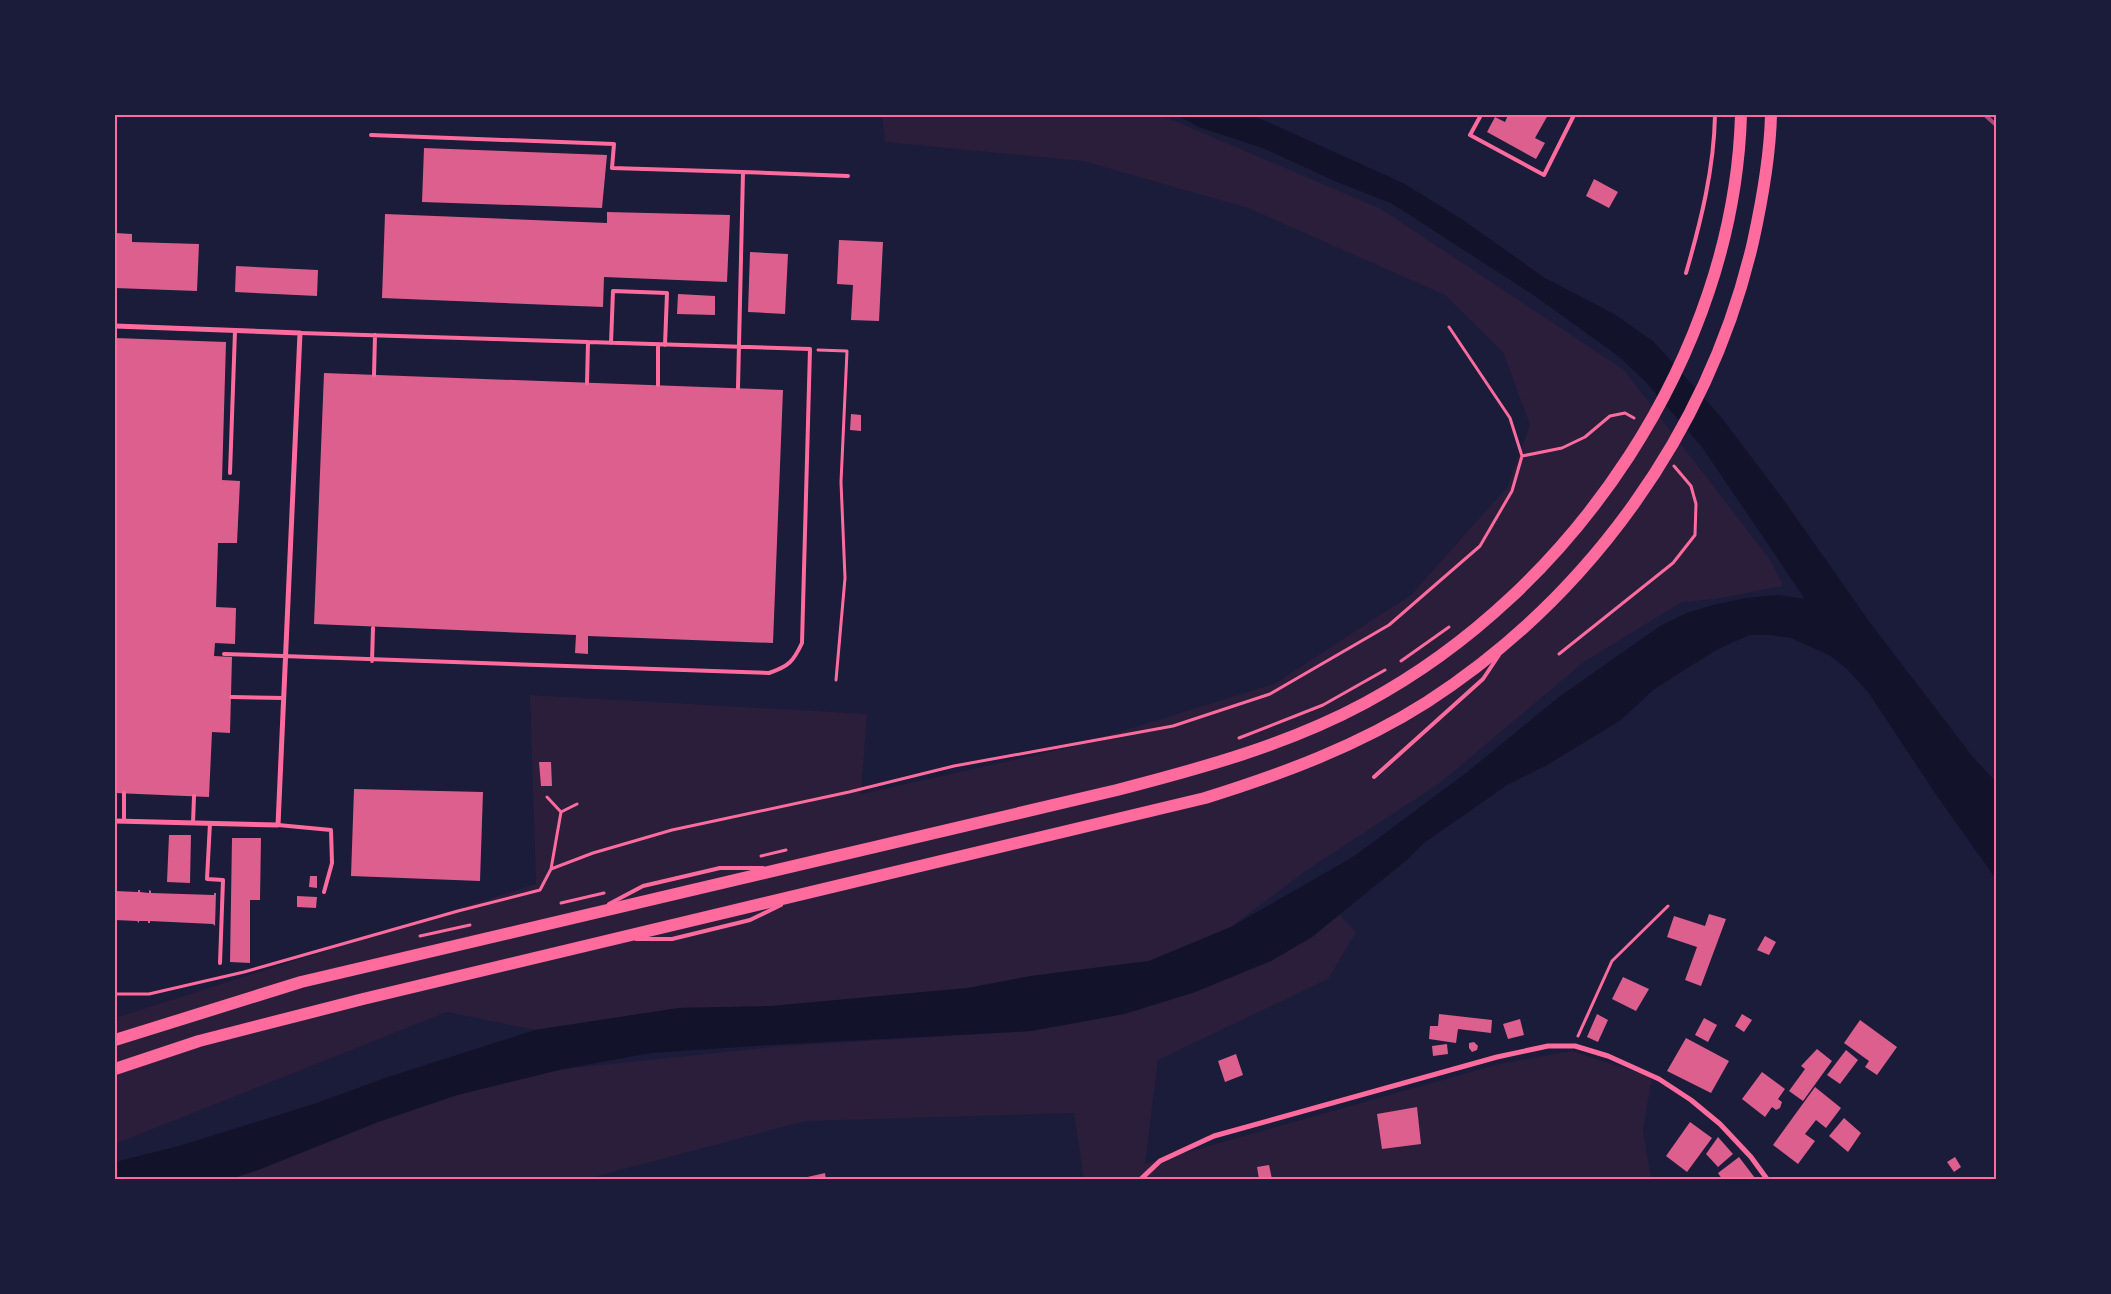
<svg xmlns="http://www.w3.org/2000/svg" width="2111" height="1294" font-family="'Libre Baskerville',serif">
	<rect width="100%" height="100%" fill="#1b1b3a"/>
	<path fill="#2a1e3b" d="M 882,115 L 1161,115 L 1381,209 L 1624,370 L 1771,561 L 1783,586 L 1716,599 L 1682,602 L 1584,662 L 1440,783 L 1307,870 L 1231,927 L 1149,961 L 1031,976 L 968,988 L 771,1006 L 679,1008 L 535,1030 L 447,1012 L 115,1144 L 115,1018 L 536,884 L 530,695 L 867,714 L 861,794 L 1067,748 L 1274,684 L 1411,595 L 1508,486 L 1530,425 L 1503,352 L 1445,295 L 1248,208 L 1083,161 L 885,142 Z
		M 1339,914 L 1356,932 L 1328,979 L 1158,1060 L 1145,1164 L 1499,1064 L 1572,1051 L 1652,1077 L 1643,1130 L 1651,1179 L 1084,1179 L 1074,1113 L 806,1121 L 586,1179 L 231,1179 L 258,1170 L 378,1122 L 457,1095 L 563,1069 L 783,1046 L 1031,1031 L 1124,1014 L 1195,992 L 1312,937 Z"/>
	<path fill="#12122b" d="M 1177,115 L 1252,115 L 1403,183 L 1463,220 L 1545,278 L 1614,314 L 1654,342 L 1721,417 L 1783,499 L 1871,624 L 1972,756 L 1996,782 L 1996,879 L 1937,796 L 1868,692 L 1846,668 L 1829,655 L 1791,638 L 1770,635 L 1749,635 L 1716,650 L 1653,690 L 1621,720 L 1547,765 L 1507,785 L 1424,843 L 1408,859 L 1312,937 L 1271,961 L 1195,992 L 1124,1014 L 1031,1031 L 768,1045 L 651,1053 L 563,1069 L 457,1095 L 378,1122 L 258,1170 L 230,1179 L 115,1179 L 115,1162 L 179,1146 L 317,1103 L 385,1078 L 535,1030 L 679,1008 L 771,1006 L 968,988 L 1031,976 L 1149,961 L 1231,927 L 1353,857 L 1466,773 L 1559,697 L 1660,626 L 1687,613 L 1713,605 L 1746,598 L 1778,595 L 1805,599 L 1702,447 L 1644,380 L 1618,356 L 1535,296 L 1391,203 L 1337,182 L 1265,149 L 1199,127 Z"/>
	<path fill="#dd5f8e" d="M 1508,115 L 1548,115 L 1535,138 L 1545,143 L 1536,159 L 1487,132 L 1495,117 L 1505,122 Z
		M 424,148 L 607,155 L 602,208 L 422,202 Z
		M 1594,179 L 1618,192 L 1609,208 L 1586,196 Z
		M 607,212 L 730,215 L 727,282 L 604,277 L 603,307 L 382,298 L 385,214 L 607,223 Z
		M 115,233 L 132,234 L 132,242 L 199,244 L 197,291 L 115,288 Z
		M 839,240 L 883,242 L 879,321 L 851,320 L 853,285 L 837,284 Z
		M 750,252 L 788,254 L 785,314 L 748,312 Z
		M 236,266 L 318,270 L 317,296 L 235,292 Z
		M 678,294 L 715,296 L 715,315 L 677,314 Z
		M 115,338 L 226,342 L 222,480 L 240,481 L 237,543 L 218,543 L 216,607 L 236,608 L 235,644 L 215,643 L 214,656 L 232,657 L 230,733 L 212,732 L 209,797 L 115,793 Z
		M 324,373 L 783,390 L 773,643 L 588,636 L 588,654 L 575,653 L 576,635 L 314,624 Z
		M 851,414 L 861,415 L 861,431 L 850,430 Z
		M 539,762 L 551,762 L 552,786 L 541,786 Z
		M 354,789 L 483,792 L 480,881 L 351,876 Z
		M 169,835 L 191,835 L 190,883 L 167,882 Z
		M 232,838 L 261,838 L 260,900 L 250,900 L 250,963 L 230,962 Z
		M 310,876 L 317,876 L 317,888 L 309,887 Z
		M 138,890 L 140,890 L 140,892 L 149,893 L 149,890 L 151,891 L 151,893 L 214,895 L 214,893 L 216,893 L 215,926 L 213,924 L 150,921 L 150,923 L 148,923 L 148,921 L 139,921 L 139,923 L 137,921 L 115,920 L 115,891 L 138,892 Z
		M 297,896 L 317,897 L 316,908 L 297,907 Z
		M 1709,914 L 1726,919 L 1701,986 L 1685,980 L 1697,947 L 1667,937 L 1674,916 L 1705,926 Z
		M 1765,936 L 1776,942 L 1769,955 L 1757,950 Z
		M 1623,977 L 1649,989 L 1636,1011 L 1612,999 Z
		M 1439,1014 L 1492,1020 L 1491,1033 L 1458,1029 L 1456,1043 L 1429,1039 L 1430,1026 L 1438,1026 Z
		M 1597,1014 L 1608,1020 L 1598,1042 L 1587,1037 Z
		M 1742,1014 L 1752,1020 L 1744,1032 L 1735,1026 Z
		M 1704,1018 L 1717,1025 L 1708,1042 L 1695,1035 Z
		M 1520,1019 L 1524,1035 L 1508,1039 L 1503,1024 Z
		M 1860,1020 L 1897,1047 L 1877,1075 L 1865,1067 L 1869,1061 L 1844,1043 Z
		M 1686,1038 L 1729,1061 L 1711,1093 L 1667,1071 Z
		M 1474,1042 L 1478,1046 L 1477,1050 L 1472,1052 L 1469,1048 L 1469,1043 Z
		M 1447,1044 L 1448,1054 L 1433,1056 L 1432,1046 Z
		M 1817,1049 L 1832,1061 L 1803,1101 L 1789,1091 L 1805,1069 L 1801,1066 Z
		M 1846,1050 L 1858,1060 L 1840,1084 L 1827,1075 Z
		M 1236,1054 L 1243,1075 L 1225,1082 L 1218,1061 Z
		M 1762,1072 L 1785,1089 L 1778,1099 L 1782,1102 L 1780,1108 L 1776,1110 L 1772,1107 L 1765,1117 L 1742,1099 Z
		M 1815,1087 L 1841,1108 L 1826,1128 L 1816,1120 L 1805,1134 L 1815,1141 L 1798,1164 L 1773,1145 Z
		M 1417,1107 L 1421,1144 L 1382,1149 L 1377,1114 Z
		M 1844,1118 L 1861,1133 L 1848,1152 L 1829,1136 Z
		M 1690,1122 L 1712,1138 L 1687,1172 L 1666,1156 Z
		M 1718,1137 L 1733,1154 L 1718,1167 L 1706,1154 Z
		M 1739,1157 L 1755,1178 L 1722,1179 L 1718,1173 Z
		M 1955,1157 L 1961,1167 L 1954,1172 L 1947,1162 Z
		M 1269,1165 L 1272,1179 L 1259,1179 L 1257,1167 Z
		M 825,1173 L 826,1179 L 803,1179 L 803,1178 Z"/>
	<g fill="none" stroke-linecap="round" stroke-linejoin="round">
		<path stroke="#ff6b9d" stroke-width="3" d="M 818,350 L 847,351 L 841,482 L 845,578 L 836,680
			M 1522,456 L 1562,448 L 1585,437 L 1610,416 L 1625,413 L 1634,418
			M 1559,654 L 1673,563 L 1695,535 L 1696,504 L 1691,486 L 1674,466
			M 1401,661 L 1449,627
			M 1239,738 L 1323,705 L 1385,670
			M 547,797 L 561,812
			M 761,856 L 786,850
			M 551,869 L 593,853 L 672,830 L 849,792 L 954,766 L 1173,726 L 1270,694 L 1389,625 L 1480,546 L 1512,491 L 1522,456 L 1510,418 L 1449,327
			M 561,903 L 604,893
			M 420,936 L 470,925
			M 115,994 L 149,994 L 244,972 L 458,911 L 540,890 L 551,869 L 561,812 L 577,804
			M 1578,1036 L 1612,961 L 1668,906"/>
		<path stroke="#ff6b9d" stroke-width="4" d="M 1481,115 L 1470,135 L 1544,175 L 1574,115
			M 371,135 L 614,144 L 612,168 L 743,172 L 738,388
			M 743,172 L 848,176
			M 1686,273 C 1701,221 1714,169 1715,115
			M 611,343 L 613,291 L 667,293 L 665,345
			M 374,375 L 375,335
			M 587,383 L 588,342
			M 658,385 L 658,344
			M 230,473 L 235,331
			M 224,654 L 769,673 C 789,666 793,662 802,643 L 810,349 L 300,333
			M 372,661 L 373,628
			M 231,697 L 284,698
			M 1374,777 L 1483,679 L 1499,655
			M 124,821 L 124,793
			M 193,823 L 194,796
			M 210,823 L 207,879 L 223,880 L 220,963
			M 278,825 L 331,830 L 332,863 L 324,892
			M 609,904 L 643,886 L 720,868 L 763,868
			M 636,939 L 672,939 L 750,920 L 781,905"/>
		<path stroke="#ff6b9d" stroke-width="5" d="M 115,326 L 300,333 L 278,825 L 115,821
			M 1141,1179 L 1160,1161 L 1214,1136 L 1497,1057 L 1548,1046 L 1575,1046 L 1608,1056 L 1659,1079 L 1691,1100 L 1720,1124 L 1751,1157 L 1767,1179"/>
		<path stroke="#ff6b9d" stroke-width="12" d="M 115,1040 L 301,982 L 1117,790 C 1202,768 1287,745 1365,703 C 1574,591 1734,354 1741,115
			M 115,1069 L 199,1041 L 363,999 L 1205,798 C 1282,774 1358,746 1427,702 C 1589,597 1709,431 1753,242 C 1762,201 1770,158 1771,115"/>
		<path stroke="#a44b75" stroke-width="4" d="M 1985,115 L 1996,125"/>
	</g>
	<rect width="2111" height="1294" fill="none" stroke="#1b1b3a" stroke-width="232"/>
	<rect x="116" y="116" width="1879" height="1062" fill="none" stroke="#ff6b9d" stroke-width="2"/>
</svg>
